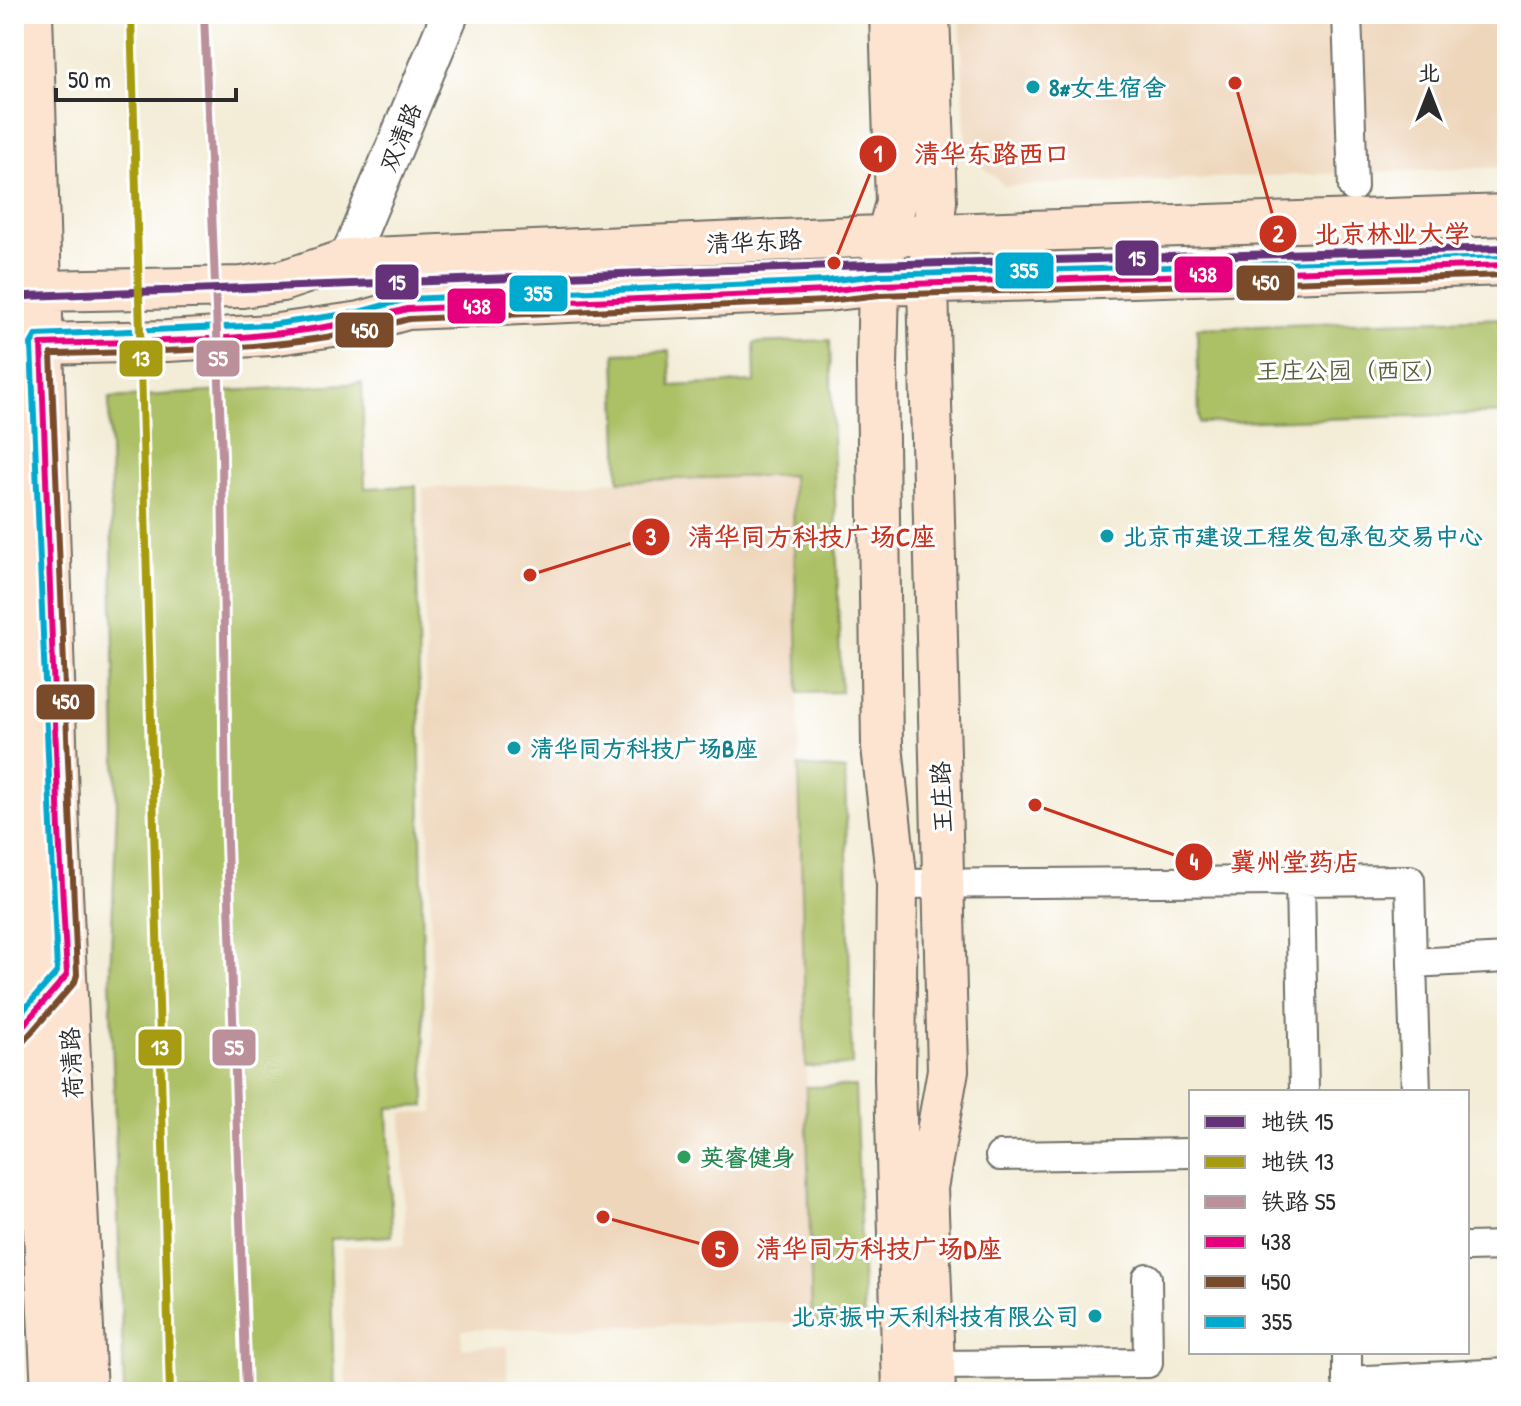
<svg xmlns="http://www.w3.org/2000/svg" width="1521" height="1406" font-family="'Patrick Hand','LXGW WenKai TC',sans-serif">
	<rect width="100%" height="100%" fill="#fff"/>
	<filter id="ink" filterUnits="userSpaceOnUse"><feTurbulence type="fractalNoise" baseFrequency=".0125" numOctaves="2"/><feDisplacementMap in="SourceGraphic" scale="16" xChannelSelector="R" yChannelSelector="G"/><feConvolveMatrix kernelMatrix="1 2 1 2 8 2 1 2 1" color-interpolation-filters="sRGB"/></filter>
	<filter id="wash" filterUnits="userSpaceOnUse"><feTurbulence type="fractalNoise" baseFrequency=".006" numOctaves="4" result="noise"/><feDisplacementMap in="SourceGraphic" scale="32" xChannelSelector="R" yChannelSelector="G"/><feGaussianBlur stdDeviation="1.8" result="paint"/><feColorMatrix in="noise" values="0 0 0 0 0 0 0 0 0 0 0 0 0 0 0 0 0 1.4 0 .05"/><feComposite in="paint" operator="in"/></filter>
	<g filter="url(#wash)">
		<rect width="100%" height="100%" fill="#f3ecd6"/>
		<path fill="#eed6bb" d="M 960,14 L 1507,14 L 1507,167 L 1005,186 L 966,153 Z
			M 793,475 L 812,1322 L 462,1330 L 462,1348 L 507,1346 L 508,1392 L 346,1392 L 342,1247 L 405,1245 L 402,1113 L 434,1112 L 423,488 Z"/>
		<path fill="#acc065" stroke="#6c7648" stroke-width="2" d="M 1507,318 L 1507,413 L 1199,423 L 1197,328 Z
			M 830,340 L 841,692 L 799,693 L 792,475 L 619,481 L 615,353 L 669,351 L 671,386 L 755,382 L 754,343 Z
			M 362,383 L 365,488 L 416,486 L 425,1106 L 388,1108 L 392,1236 L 330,1239 L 334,1392 L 124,1392 L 110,976 L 117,806 L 109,398 Z
			M 799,766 L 845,770 L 852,1065 L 806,1067 Z
			M 855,1086 L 864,1322 L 812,1322 L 806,1087 Z"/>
	</g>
	<g filter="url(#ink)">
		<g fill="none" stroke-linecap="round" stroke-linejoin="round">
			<defs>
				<path id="minor" d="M 1347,14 L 1353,187
					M 1300,880 L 1304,1092
					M 897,884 L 1410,880 L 1412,963 L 1507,958
					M 1412,963 L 1416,1092
					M 1000,1156 L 1191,1153
					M 1467,1247 L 1507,1246
					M 1347,1352 L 1347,1381 L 1507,1373
					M 934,1365 L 1148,1363 L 1147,1278"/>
				<path id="tertiary" d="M 348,259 L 450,14"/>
				<path id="secondary" d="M 32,14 L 59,830 L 86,1392
					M 890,14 L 896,203 L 887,235 L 879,285 L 877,366 L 882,746 L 897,884 L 895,1078 L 903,1392
					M 929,14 L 936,201 L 928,285 L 929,324 L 948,1070 L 927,1188 L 935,1392
					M 14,313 L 40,291 L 242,287 L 282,281 L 348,259 L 854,237 L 1507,215
					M 14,320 L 41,344 L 167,341 L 271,335 L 361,322 L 407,309 L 827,291 L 879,285 L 1507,265
					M 14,378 L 32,913 L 30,952 L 52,1392"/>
			</defs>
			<use href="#minor" stroke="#716f67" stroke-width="32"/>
			<use href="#tertiary" stroke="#716f67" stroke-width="40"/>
			<use href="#secondary" stroke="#716f67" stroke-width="44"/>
			<use href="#minor" stroke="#fff" stroke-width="28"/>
			<use href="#tertiary" stroke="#fff" stroke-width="36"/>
			<use href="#secondary" stroke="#fde4d0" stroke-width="40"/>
			<defs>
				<path id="bus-1" d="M 14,1036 L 67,975 L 59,830 L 41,344 C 164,341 288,343 407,309 L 827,291 L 879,285 L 1507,265"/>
				<path id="bus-2" d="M 22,1043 L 75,982 L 77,975 L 51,354 C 171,351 293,352 409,319 L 827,301 L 880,295 L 1507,275"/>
				<path id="bus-3" d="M 14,1021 L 57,972 L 31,344 L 36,335 L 270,325 L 359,312 L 407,299 L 826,281 L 879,275 L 1507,255"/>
			</defs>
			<use href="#bus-1" stroke="#fff" stroke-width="12"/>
			<use href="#bus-2" stroke="#fff" stroke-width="12"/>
			<use href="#bus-3" stroke="#fff" stroke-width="12"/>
			<use href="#bus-1" stroke="#e5007d" stroke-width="6"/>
			<use href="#bus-2" stroke="#7a4b2a" stroke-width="6"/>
			<use href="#bus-3" stroke="#00a9ce" stroke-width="6"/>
			<defs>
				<path id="rail-1" d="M 204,14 L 222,455 L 226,815 L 246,1392"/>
			</defs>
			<use href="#rail-1" stroke="#fff" stroke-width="14"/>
			<use href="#rail-1" stroke="#bc909b" stroke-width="8"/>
			<defs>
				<path id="metro-1" d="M 27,296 L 834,266 L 1507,248"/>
				<path id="metro-2" d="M 131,14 L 170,1392"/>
			</defs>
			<use href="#metro-1" stroke="#fff" stroke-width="14"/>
			<use href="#metro-2" stroke="#fff" stroke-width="14"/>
			<use href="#metro-1" stroke="#653279" stroke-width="8"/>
			<use href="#metro-2" stroke="#a79c11" stroke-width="8"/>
		</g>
	</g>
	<g fill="#0f9aa8" stroke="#fff" stroke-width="3">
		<circle cx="1033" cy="87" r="8"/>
		<circle cx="1107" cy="536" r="8"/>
		<circle cx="514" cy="748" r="8"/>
		<circle cx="1095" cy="1316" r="8"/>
	</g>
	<circle fill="#2e9e5b" stroke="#fff" stroke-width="3" cx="684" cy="1157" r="8"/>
	<g text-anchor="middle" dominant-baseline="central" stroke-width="6" stroke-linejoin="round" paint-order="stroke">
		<g font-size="24" font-weight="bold" fill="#0d838f" stroke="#fff" text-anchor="start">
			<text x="1049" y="87">8#女生宿舍</text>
			<text x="1123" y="536">北京市建设工程发包承包交易中心</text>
			<text x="530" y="748">清华同方科技广场B座</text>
			<text x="1079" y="1316" text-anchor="end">北京振中天利科技有限公司</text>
		</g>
		<g font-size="24" fill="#2b2b2b" stroke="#fff">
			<text transform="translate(400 137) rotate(-68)">双清路</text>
			<text transform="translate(754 241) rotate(-3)">清华东路</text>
			<text transform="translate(941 797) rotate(-92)">王庄路</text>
			<text transform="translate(71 1063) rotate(-93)">荷清路</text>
		</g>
		<g font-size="24" fill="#585f3f" stroke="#fff">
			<text x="1352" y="370">王庄公园（西区）</text>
		</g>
		<g font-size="24" font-weight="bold" fill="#27864d" stroke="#fff" text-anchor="start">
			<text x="700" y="1157">英睿健身</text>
		</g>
	</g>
	<path fill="none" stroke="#c8321e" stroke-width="3" d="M834 263L878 154M1235 83L1278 234M530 575L651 537M1035 805L1194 862M603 1217L720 1249"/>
	<g fill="#c8321e" stroke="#fff" stroke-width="3">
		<circle cx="834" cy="263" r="8"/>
		<circle cx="1235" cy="83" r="8"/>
		<circle cx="530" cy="575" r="8"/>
		<circle cx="1035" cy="805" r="8"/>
		<circle cx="603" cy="1217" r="8"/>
		<circle cx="878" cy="154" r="20"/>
		<circle cx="1278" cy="234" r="20"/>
		<circle cx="651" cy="537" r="20"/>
		<circle cx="1194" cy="862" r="20"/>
		<circle cx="720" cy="1249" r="20"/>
	</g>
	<g font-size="24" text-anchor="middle" font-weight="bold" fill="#fff">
		<text x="878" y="162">1</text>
		<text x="1278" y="242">2</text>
		<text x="651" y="545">3</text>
		<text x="1194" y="870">4</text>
		<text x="720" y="1258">5</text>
	</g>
	<g font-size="26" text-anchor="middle" font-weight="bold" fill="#c8321e" stroke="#fff" stroke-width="6" stroke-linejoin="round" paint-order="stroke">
		<text x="992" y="163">清华东路西口</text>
		<text x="1392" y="243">北京林业大学</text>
		<text x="812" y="546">清华同方科技广场C座</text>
		<text x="1295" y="871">冀州堂药店</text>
		<text x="879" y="1258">清华同方科技广场D座</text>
	</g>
	<g stroke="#fff" stroke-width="3">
		<rect x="1114" y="239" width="46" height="38" rx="8" fill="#653279"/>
		<rect x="994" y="251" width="61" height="39" rx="8" fill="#00a9ce"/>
		<rect x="1173" y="255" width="61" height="39" rx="8" fill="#e5007d"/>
		<rect x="374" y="263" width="46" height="38" rx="8" fill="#653279"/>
		<rect x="1235" y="264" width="61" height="38" rx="8" fill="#7a4b2a"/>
		<rect x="508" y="274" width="61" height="39" rx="8" fill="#00a9ce"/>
		<rect x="446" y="287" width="61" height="38" rx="8" fill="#e5007d"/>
		<rect x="334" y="311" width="61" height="38" rx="8" fill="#7a4b2a"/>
		<rect x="195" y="339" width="46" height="39" rx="8" fill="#bc909b"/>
		<rect x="118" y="339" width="46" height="39" rx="8" fill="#a79c11"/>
		<rect x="35" y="683" width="61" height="38" rx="8" fill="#7a4b2a"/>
		<rect x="137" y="1028" width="46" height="39" rx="8" fill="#a79c11"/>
		<rect x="211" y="1028" width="46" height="39" rx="8" fill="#bc909b"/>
	</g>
	<g font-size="22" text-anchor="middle" font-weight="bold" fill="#fff">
		<text x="1137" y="266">15</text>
		<text x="1024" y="278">355</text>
		<text x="1203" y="282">438</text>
		<text x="397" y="290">15</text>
		<text x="1266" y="290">450</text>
		<text x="538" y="301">355</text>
		<text x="477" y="314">438</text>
		<text x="365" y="338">450</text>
		<text x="218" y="366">S5</text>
		<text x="141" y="366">13</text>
		<text x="66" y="709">450</text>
		<text x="160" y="1055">13</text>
		<text x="234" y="1055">S5</text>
	</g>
	<rect width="1521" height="1406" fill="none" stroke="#fff" stroke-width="48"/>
	<rect x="1189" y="1090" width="280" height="264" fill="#ffffff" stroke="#aaaaaa" stroke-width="2"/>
	<rect x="1205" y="1116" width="40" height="12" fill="#653279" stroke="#aaaaaa" stroke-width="2"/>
	<text x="1261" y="1130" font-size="24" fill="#2b2b2b">地铁 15</text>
	<rect x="1205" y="1156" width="40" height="12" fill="#a79c11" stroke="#aaaaaa" stroke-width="2"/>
	<text x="1261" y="1170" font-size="24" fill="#2b2b2b">地铁 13</text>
	<rect x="1205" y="1196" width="40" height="12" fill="#bc909b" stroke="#aaaaaa" stroke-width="2"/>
	<text x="1261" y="1210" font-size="24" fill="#2b2b2b">铁路 S5</text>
	<rect x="1205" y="1236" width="40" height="12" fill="#e5007d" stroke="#aaaaaa" stroke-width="2"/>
	<text x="1261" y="1250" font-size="24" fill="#2b2b2b">438</text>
	<rect x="1205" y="1276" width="40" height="12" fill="#7a4b2a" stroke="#aaaaaa" stroke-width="2"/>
	<text x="1261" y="1290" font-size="24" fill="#2b2b2b">450</text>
	<rect x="1205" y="1316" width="40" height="12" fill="#00a9ce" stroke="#aaaaaa" stroke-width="2"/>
	<text x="1261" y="1330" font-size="24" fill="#2b2b2b">355</text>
	<g transform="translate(1429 92)" stroke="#ffffff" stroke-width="6" paint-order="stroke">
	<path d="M0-6L14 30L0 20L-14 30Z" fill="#2b2b2b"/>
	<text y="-12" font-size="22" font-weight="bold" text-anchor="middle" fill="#2b2b2b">北</text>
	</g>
	<path d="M56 88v12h180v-12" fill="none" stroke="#2b2b2b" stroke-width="4"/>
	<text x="68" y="88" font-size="24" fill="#2b2b2b" stroke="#ffffff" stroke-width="6" paint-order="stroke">50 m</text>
</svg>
